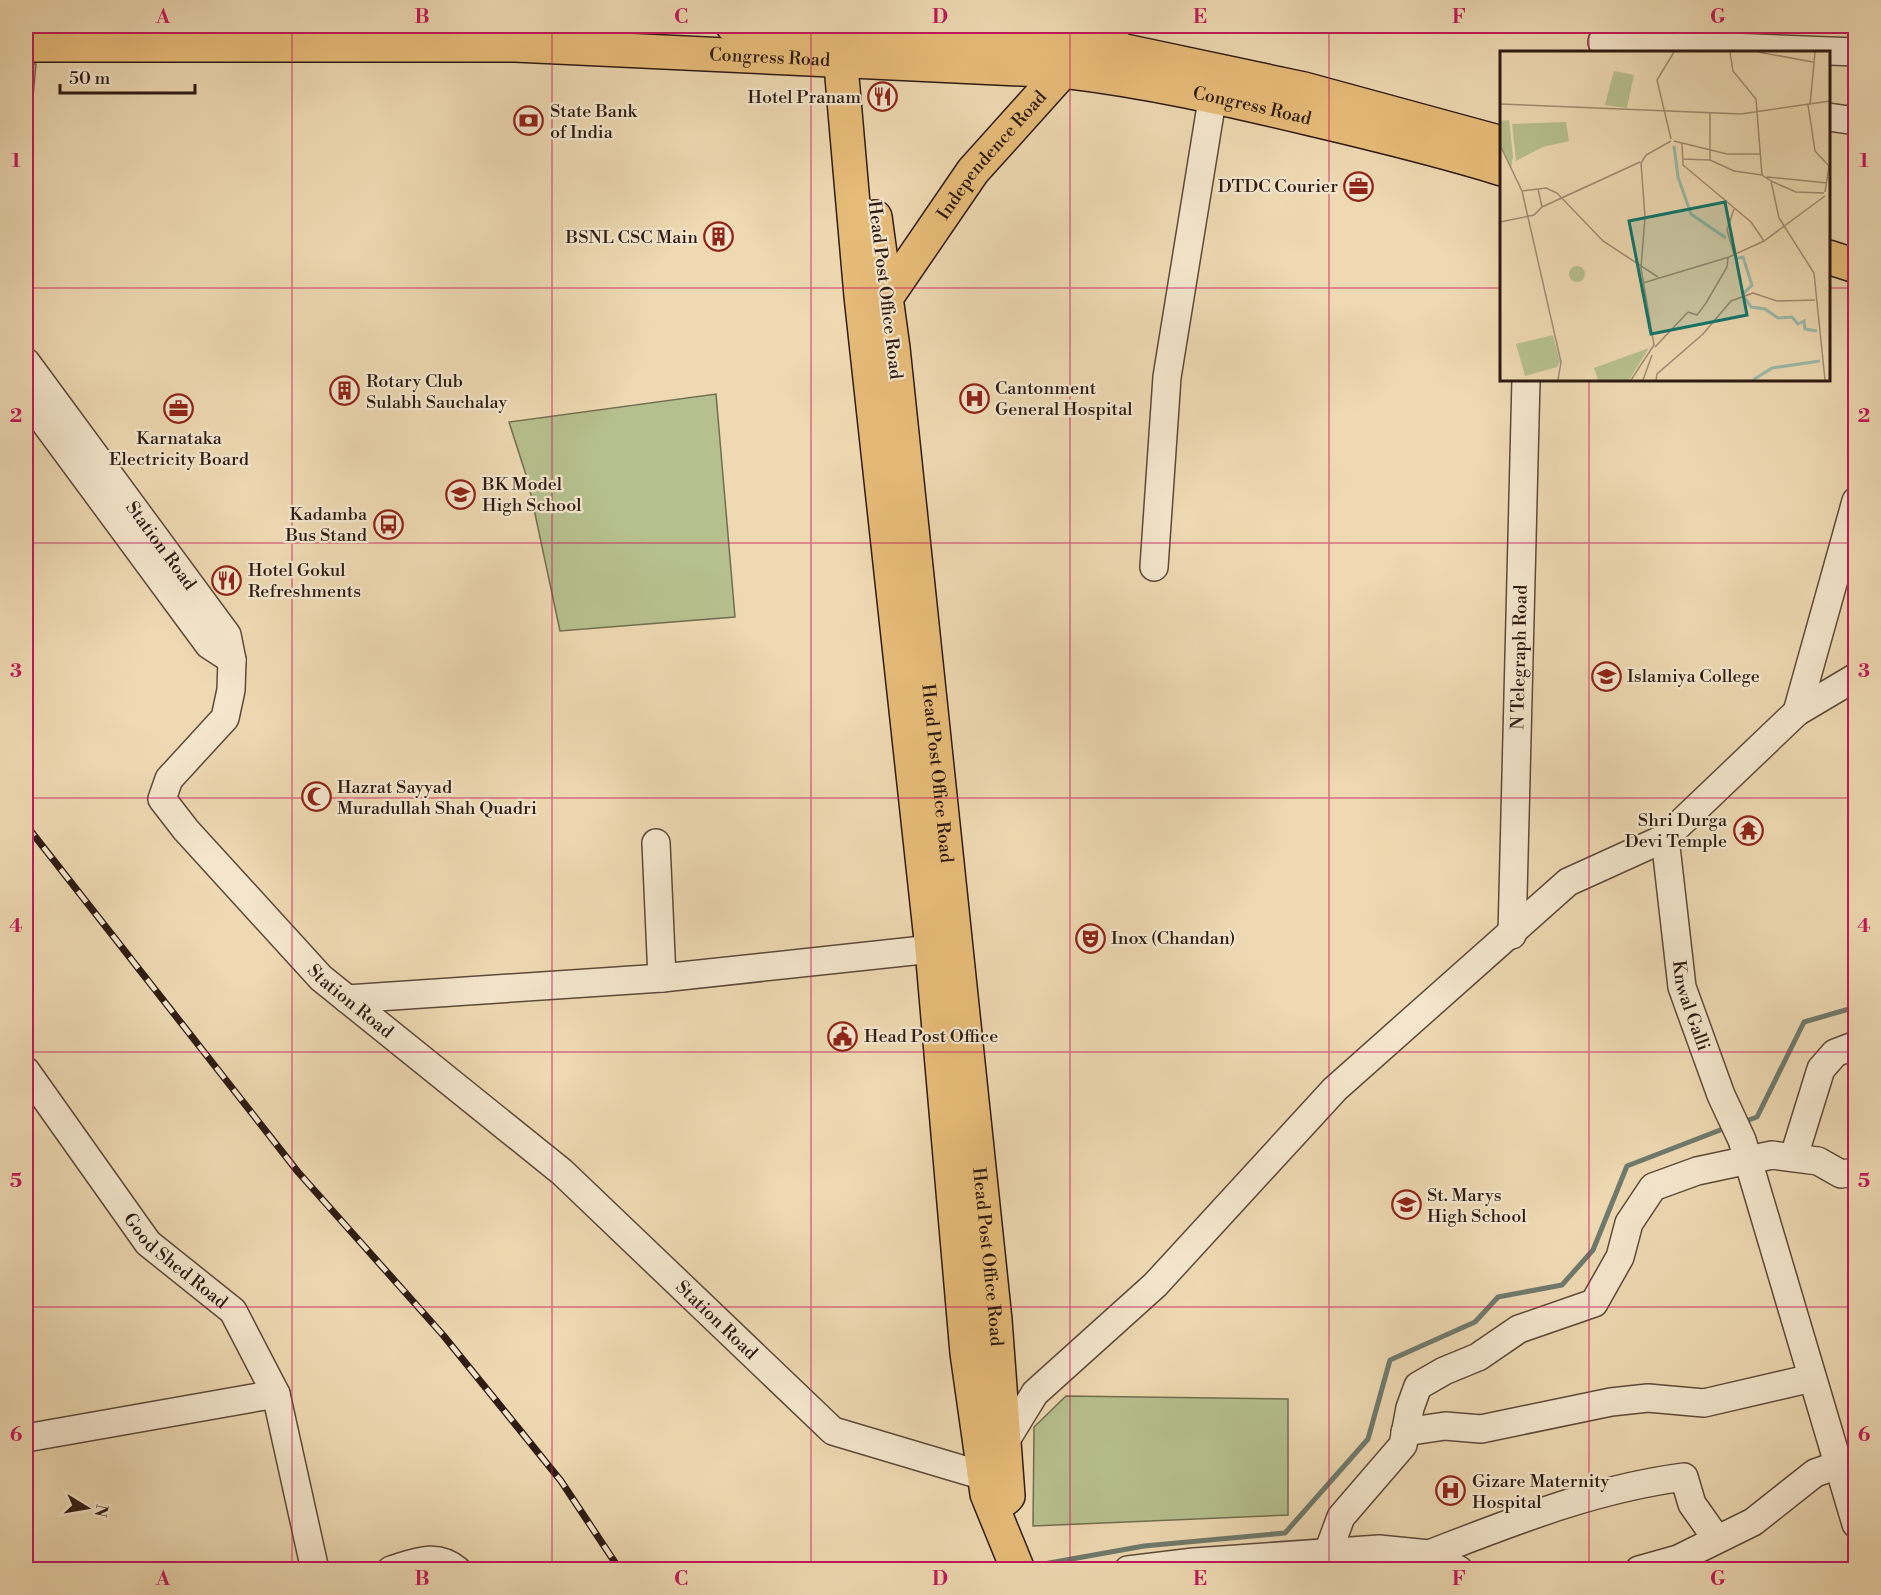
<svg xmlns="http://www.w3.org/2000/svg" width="1881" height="1595" font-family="'Libre Bodoni',serif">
	<rect width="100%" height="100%" fill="#eed9b2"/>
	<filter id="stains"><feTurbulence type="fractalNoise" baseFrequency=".00333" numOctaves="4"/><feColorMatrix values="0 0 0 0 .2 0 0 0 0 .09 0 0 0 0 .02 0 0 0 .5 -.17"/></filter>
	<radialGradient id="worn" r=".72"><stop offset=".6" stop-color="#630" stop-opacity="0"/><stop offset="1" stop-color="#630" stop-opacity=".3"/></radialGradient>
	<path fill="#b6c08e" stroke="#726e50" stroke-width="1.5" d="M 26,64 L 36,64 L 26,173 Z
		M 716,394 L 735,617 L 560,631 L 528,481 L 509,422 Z
		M 1066,1396 L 1288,1399 L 1288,1515 L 1033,1526 L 1034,1427 Z"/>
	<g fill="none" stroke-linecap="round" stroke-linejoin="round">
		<path stroke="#6f7a6d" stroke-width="5" d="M 1743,1122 L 1757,1117 L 1804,1022 L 1856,1007
			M 1027,1567 L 1144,1546 L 1285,1533 L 1368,1439 L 1390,1360 L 1475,1322 L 1498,1297 L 1562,1285 L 1593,1250 L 1627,1166 L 1728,1127"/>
		<defs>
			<g id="minor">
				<path d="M 1602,42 L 1856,52"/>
				<path d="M 1828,117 L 1856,121"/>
				<path id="s1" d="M 26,362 L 227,635 L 232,660 L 231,690 L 225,718 L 169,779 L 162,799 L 186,830 L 321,978 L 562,1172 L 833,1431 L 984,1476 L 1035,1393 L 1155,1285 L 1335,1089 L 1568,882 L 1665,838 L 1797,712 L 1856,677"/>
				<path d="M 26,397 L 209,645 L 232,660"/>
				<path d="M 1154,567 L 1167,377 L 1213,94"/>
				<path d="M 1797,712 L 1856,501"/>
				<path id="s2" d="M 1665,838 L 1682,987 L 1721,1095 L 1742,1140 L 1856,1524"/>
				<path d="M 656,843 L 662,978 L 932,949"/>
				<path id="s3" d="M 1512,935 L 1526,380"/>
				<path d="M 347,999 L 662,978"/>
				<path id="s4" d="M 26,1071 L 148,1243 L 233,1311 L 276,1394 L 315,1570"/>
				<path d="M 1794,1156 L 1821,1069 L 1835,1053 L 1856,1045"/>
				<path d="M 1405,1432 L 1445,1426 L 1481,1429 L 1611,1402 L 1648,1398 L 1704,1403 L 1812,1378"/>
				<path d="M 26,1438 L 276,1394"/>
				<path d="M 1328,1552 L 1341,1517 L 1403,1445 L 1410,1408 L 1418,1386 L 1444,1371 L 1478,1357 L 1519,1329 L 1594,1303 L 1620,1257 L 1629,1223 L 1653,1187 L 1697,1171 L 1772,1155 L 1818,1161 L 1841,1174 L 1856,1172"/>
				<path d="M 1429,1554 C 1515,1521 1593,1489 1684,1477 L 1692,1504 L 1716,1538"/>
				<path d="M 391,1570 C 414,1563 436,1552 457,1570"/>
				<path d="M 1128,1570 L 1194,1562 L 1379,1549 L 1429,1554 L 1459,1570"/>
				<path d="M 1639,1570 L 1678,1559 L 1753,1522 L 1815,1473 L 1855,1459"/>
			</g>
			<g id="major">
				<path d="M 838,31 L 861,296 L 932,949 L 967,1353 L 987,1494 L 1018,1570"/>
				<path id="s5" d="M 875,217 L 893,348 L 995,1320 L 1008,1496 L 1005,1499"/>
				<path id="s6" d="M 886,298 L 973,171 L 1063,71 L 1114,26"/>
			</g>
			<g id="highway">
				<path d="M 733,26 L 1092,44 L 1304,89 L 1502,143"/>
				<path id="s7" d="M 26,45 L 515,45 L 1063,71 C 1148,81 1228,99 1311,119 C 1375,134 1438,149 1502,169"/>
				<path d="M 1828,257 L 1856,266"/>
			</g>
		</defs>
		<use href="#minor" stroke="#5e4a3a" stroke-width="30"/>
		<use href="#major" stroke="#2e1b12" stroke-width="36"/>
		<use href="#highway" stroke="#2e1b12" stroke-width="36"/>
		<use href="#minor" stroke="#f4e6cd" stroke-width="27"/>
		<use href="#major" stroke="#e7bc79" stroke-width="33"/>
		<use href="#highway" stroke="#e7bc79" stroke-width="33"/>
		<defs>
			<path id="rail" d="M 26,825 L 298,1172 L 443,1335 L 561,1481 L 620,1570"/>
		</defs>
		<use href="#rail" stroke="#2e1b12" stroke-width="7"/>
		<use href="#rail" stroke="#f4e6cd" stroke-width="4.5" stroke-dasharray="14" stroke-linecap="butt"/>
	</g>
	<path fill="none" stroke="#c2185b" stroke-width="1.5" stroke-opacity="0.55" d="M 292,26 L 292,1570M 552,26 L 552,1570M 811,26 L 811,1570M 1070,26 L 1070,1570M 1329,26 L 1329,1570M 1589,26 L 1589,52M 26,288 L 1502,288M 1828,288 L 1856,288M 1589,380 L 1589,1570M 26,543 L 1856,543M 26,798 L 1856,798M 26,1052 L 1856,1052M 26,1307 L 1856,1307"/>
	<defs>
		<symbol id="restaurant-ring" viewBox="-11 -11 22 22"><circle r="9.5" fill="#f4e6cd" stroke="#8f2418" stroke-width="1.5"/><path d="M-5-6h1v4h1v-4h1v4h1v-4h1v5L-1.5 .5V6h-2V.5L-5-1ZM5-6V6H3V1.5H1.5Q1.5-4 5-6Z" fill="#8f2418"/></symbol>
		<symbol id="bank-ring" viewBox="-11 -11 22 22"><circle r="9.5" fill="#f4e6cd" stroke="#8f2418" stroke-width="1.5"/><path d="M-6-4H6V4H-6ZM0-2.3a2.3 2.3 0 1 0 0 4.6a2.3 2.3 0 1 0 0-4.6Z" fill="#8f2418"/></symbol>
		<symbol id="office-ring" viewBox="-11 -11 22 22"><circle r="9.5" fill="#f4e6cd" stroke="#8f2418" stroke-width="1.5"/><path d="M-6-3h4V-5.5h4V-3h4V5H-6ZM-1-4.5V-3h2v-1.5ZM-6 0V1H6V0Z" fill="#8f2418"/></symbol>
		<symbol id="building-ring" viewBox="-11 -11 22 22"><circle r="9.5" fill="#f4e6cd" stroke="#8f2418" stroke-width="1.5"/><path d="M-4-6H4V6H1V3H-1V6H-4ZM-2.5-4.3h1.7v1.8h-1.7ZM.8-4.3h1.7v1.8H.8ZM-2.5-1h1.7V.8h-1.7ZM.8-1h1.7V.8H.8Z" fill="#8f2418"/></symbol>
		<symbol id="hospital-ring" viewBox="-11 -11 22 22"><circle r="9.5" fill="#f4e6cd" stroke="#8f2418" stroke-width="1.5"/><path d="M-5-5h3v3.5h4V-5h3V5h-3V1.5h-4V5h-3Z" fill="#8f2418"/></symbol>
		<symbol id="school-ring" viewBox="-11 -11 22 22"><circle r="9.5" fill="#f4e6cd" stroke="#8f2418" stroke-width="1.5"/><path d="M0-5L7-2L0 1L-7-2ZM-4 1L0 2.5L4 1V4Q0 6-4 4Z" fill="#8f2418"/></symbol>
		<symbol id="bus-ring" viewBox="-11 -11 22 22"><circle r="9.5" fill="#f4e6cd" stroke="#8f2418" stroke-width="1.5"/><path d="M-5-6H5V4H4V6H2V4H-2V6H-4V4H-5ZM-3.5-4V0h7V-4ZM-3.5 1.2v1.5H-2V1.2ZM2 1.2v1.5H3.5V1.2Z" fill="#8f2418"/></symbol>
		<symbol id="university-ring" viewBox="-11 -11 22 22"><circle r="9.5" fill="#f4e6cd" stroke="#8f2418" stroke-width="1.5"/><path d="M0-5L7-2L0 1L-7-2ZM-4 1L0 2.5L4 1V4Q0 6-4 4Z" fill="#8f2418"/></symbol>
		<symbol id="mosque-ring" viewBox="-11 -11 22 22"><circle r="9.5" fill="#f4e6cd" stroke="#8f2418" stroke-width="1.5"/><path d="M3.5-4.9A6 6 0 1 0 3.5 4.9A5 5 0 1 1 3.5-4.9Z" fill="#8f2418"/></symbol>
		<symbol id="temple-ring" viewBox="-11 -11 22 22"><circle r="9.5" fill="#f4e6cd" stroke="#8f2418" stroke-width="1.5"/><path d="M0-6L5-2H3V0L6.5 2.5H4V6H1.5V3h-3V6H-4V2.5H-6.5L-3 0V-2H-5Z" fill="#8f2418"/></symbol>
		<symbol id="theatre-ring" viewBox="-11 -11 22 22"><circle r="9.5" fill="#f4e6cd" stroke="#8f2418" stroke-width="1.5"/><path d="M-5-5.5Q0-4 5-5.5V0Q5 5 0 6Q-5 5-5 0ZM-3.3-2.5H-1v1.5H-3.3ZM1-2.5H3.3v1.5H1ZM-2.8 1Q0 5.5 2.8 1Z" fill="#8f2418"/></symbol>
		<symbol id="civic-ring" viewBox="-11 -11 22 22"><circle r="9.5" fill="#f4e6cd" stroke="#8f2418" stroke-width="1.5"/><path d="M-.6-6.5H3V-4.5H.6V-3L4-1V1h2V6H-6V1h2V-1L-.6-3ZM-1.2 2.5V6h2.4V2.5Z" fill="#8f2418"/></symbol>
	</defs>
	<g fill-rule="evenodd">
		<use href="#restaurant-ring" x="866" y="80" width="33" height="33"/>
		<use href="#bank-ring" x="512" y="104" width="33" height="33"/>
		<use href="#office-ring" x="1342" y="170" width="33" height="33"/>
		<use href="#building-ring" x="702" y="220" width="33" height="33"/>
		<use href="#building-ring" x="328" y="374" width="33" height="33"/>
		<use href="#hospital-ring" x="958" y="382" width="33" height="33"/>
		<use href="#office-ring" x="162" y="392" width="33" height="33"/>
		<use href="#school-ring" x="444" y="478" width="33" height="33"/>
		<use href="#bus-ring" x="372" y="508" width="33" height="33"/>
		<use href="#restaurant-ring" x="210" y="564" width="33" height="33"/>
		<use href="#university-ring" x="1590" y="660" width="33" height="33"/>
		<use href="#mosque-ring" x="300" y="780" width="33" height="33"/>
		<use href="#temple-ring" x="1732" y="814" width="33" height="33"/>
		<use href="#theatre-ring" x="1074" y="922" width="33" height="33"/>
		<use href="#civic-ring" x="826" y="1020" width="33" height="33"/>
		<use href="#school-ring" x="1390" y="1188" width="33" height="33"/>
		<use href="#hospital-ring" x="1434" y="1474" width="33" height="33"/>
	</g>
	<g text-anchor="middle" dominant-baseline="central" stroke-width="4.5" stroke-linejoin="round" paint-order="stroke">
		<g font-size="18" fill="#2e1b12" stroke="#f4e6cd">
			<text stroke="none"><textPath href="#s7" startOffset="744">Congress Road</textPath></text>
			<text stroke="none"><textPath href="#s7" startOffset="1230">Congress Road</textPath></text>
			<text stroke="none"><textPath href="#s6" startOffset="178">Independence Road</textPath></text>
			<text transform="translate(885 290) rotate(83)">Head Post Office Road</text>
			<text stroke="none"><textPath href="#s1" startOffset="228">Station Road</textPath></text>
			<text stroke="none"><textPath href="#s3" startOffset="278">N Telegraph Road</textPath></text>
			<text stroke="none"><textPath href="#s5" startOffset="560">Head Post Office Road</textPath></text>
			<text stroke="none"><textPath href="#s1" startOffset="804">Station Road</textPath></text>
			<text stroke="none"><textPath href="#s2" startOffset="170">Knwal Galli</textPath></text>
			<text stroke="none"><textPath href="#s5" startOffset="1046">Head Post Office Road</textPath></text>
			<text stroke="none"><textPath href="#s4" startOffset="243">Good Shed Road</textPath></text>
			<text stroke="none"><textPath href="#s1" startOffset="1290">Station Road</textPath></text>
		</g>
		<g font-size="18" fill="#2e1b12" stroke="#f4e6cd" text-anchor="start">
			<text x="861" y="97" text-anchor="end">Hotel Pranam</text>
			<text x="550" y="111">State Bank<tspan x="550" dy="21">of India</tspan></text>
			<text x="1338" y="186" text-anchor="end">DTDC Courier</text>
			<text x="698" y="237" text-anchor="end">BSNL CSC Main</text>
			<text x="366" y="381">Rotary Club<tspan x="366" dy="21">Sulabh Sauchalay</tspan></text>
			<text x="995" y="388">Cantonment<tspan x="995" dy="21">General Hospital</tspan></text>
			<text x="179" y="438" text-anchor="middle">Karnataka<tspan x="179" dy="21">Electricity Board</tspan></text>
			<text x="482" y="484">BK Model<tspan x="482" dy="21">High School</tspan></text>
			<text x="367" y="514" text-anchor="end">Kadamba<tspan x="367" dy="21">Bus Stand</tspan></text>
			<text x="248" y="570">Hotel Gokul<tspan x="248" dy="21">Refreshments</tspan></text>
			<text x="1627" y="676">Islamiya College</text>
			<text x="337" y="787">Hazrat Sayyad<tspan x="337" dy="21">Muradullah Shah Quadri</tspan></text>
			<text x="1727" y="820" text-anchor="end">Shri Durga<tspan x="1727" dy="21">Devi Temple</tspan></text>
			<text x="1111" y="938">Inox (Chandan)</text>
			<text x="864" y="1036">Head Post Office</text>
			<text x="1427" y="1195">St. Marys<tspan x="1427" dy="21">High School</tspan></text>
			<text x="1472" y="1481">Gizare Maternity<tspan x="1472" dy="21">Hospital</tspan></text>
		</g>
	</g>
	<g transform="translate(1500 51)">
		<rect width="330" height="330" fill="#eed9b2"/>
		<path d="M 114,20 L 134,24 L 127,57 L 105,54 ZM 9,69 L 13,105 L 11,118 L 0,94 L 0,70 ZM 66,71 L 69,90 L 43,96 L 16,110 L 12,73 ZM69 223a8 8 0 1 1 16 0a8 8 0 1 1-16 0ZM 53,284 L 60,311 L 57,316 L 25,325 L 16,293 ZM 149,297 L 129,329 L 98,329 L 94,317 Z" fill="#b6c08e"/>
		<path fill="none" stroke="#9abaaa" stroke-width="3" d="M 174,95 L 178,126 L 191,163 L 226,187M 235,208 L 243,206 L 252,234 L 243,243M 245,247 L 251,256 L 265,258 L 278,267 L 292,266 L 298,273 L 304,270 L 305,278 L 317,280M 253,329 L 272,317 L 320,310"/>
		<path fill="none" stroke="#a18d72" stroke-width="1.5" d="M 230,1 L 233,20 L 256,48 L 262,124 L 271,130 L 279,167 L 314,222 L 325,329M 258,1 L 313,11M 0,53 L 241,63 L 330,50M 308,54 L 315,100 L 329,115 L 325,141M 310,54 L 315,1M 171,88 L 157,29 L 174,1M 174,90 L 227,103 L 261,103M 182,92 L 183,114 L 251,171 L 264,190M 0,94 L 22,140 L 46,137 L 57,142 L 103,190 L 158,226M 182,108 L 210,109 L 234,120 L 262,124M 210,109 L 210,62M 267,126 L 327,132M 271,130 L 296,141 L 324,142M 38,138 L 42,156M 22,140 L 61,311 L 58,329M 0,171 L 34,164 L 42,156 L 140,111M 234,203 L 227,179 L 234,158M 143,232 L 229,206 L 264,190 L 325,145M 188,261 L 197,264 L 206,252 L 227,216 L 228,207M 155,296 L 188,261M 131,329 L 154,294 L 141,217 L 145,166 L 141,112 L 146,104 L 171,90M 143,329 L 152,304M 156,329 L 157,323 L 203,283 L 231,250 L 253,242 L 277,250 L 315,249"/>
		<path fill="#0f766e" fill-opacity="0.15" stroke="#0f766e" stroke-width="3" d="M 225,151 L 247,264 L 151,283 L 129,170 Z"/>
		<rect width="330" height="330" fill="none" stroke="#2e1b12" stroke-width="3"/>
	</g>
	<rect width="1881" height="1595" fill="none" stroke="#eed9b2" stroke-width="66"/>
	<g transform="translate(87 1508) rotate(101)" stroke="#f4e6cd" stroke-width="4.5" paint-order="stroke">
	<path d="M0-4.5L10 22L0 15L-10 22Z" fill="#2e1b12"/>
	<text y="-9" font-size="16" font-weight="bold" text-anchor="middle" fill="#2e1b12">N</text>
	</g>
	<path d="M60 84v9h135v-9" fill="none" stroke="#2e1b12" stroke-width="3"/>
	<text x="69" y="84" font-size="18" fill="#2e1b12" stroke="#f4e6cd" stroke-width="4.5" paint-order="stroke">50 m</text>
	<rect x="33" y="33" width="1815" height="1529" fill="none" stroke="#c2185b" stroke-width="2"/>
	<g font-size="20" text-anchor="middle" font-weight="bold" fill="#c2185b">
		<text x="163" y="23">A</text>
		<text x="422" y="23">B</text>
		<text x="681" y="23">C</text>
		<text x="940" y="23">D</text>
		<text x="1200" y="23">E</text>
		<text x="1459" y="23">F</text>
		<text x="1718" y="23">G</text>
		<text x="16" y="167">1</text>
		<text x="1864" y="167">1</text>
		<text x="16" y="422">2</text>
		<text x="1864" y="422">2</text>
		<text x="16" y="677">3</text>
		<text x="1864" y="677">3</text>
		<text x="16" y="932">4</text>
		<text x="1864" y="932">4</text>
		<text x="16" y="1187">5</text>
		<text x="1864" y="1187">5</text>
		<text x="16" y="1441">6</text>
		<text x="1864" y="1441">6</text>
		<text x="163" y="1585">A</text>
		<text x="422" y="1585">B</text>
		<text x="681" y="1585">C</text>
		<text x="940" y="1585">D</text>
		<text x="1200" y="1585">E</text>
		<text x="1459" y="1585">F</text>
		<text x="1718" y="1585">G</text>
	</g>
	<rect width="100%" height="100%" filter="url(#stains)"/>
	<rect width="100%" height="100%" fill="url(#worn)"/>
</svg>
